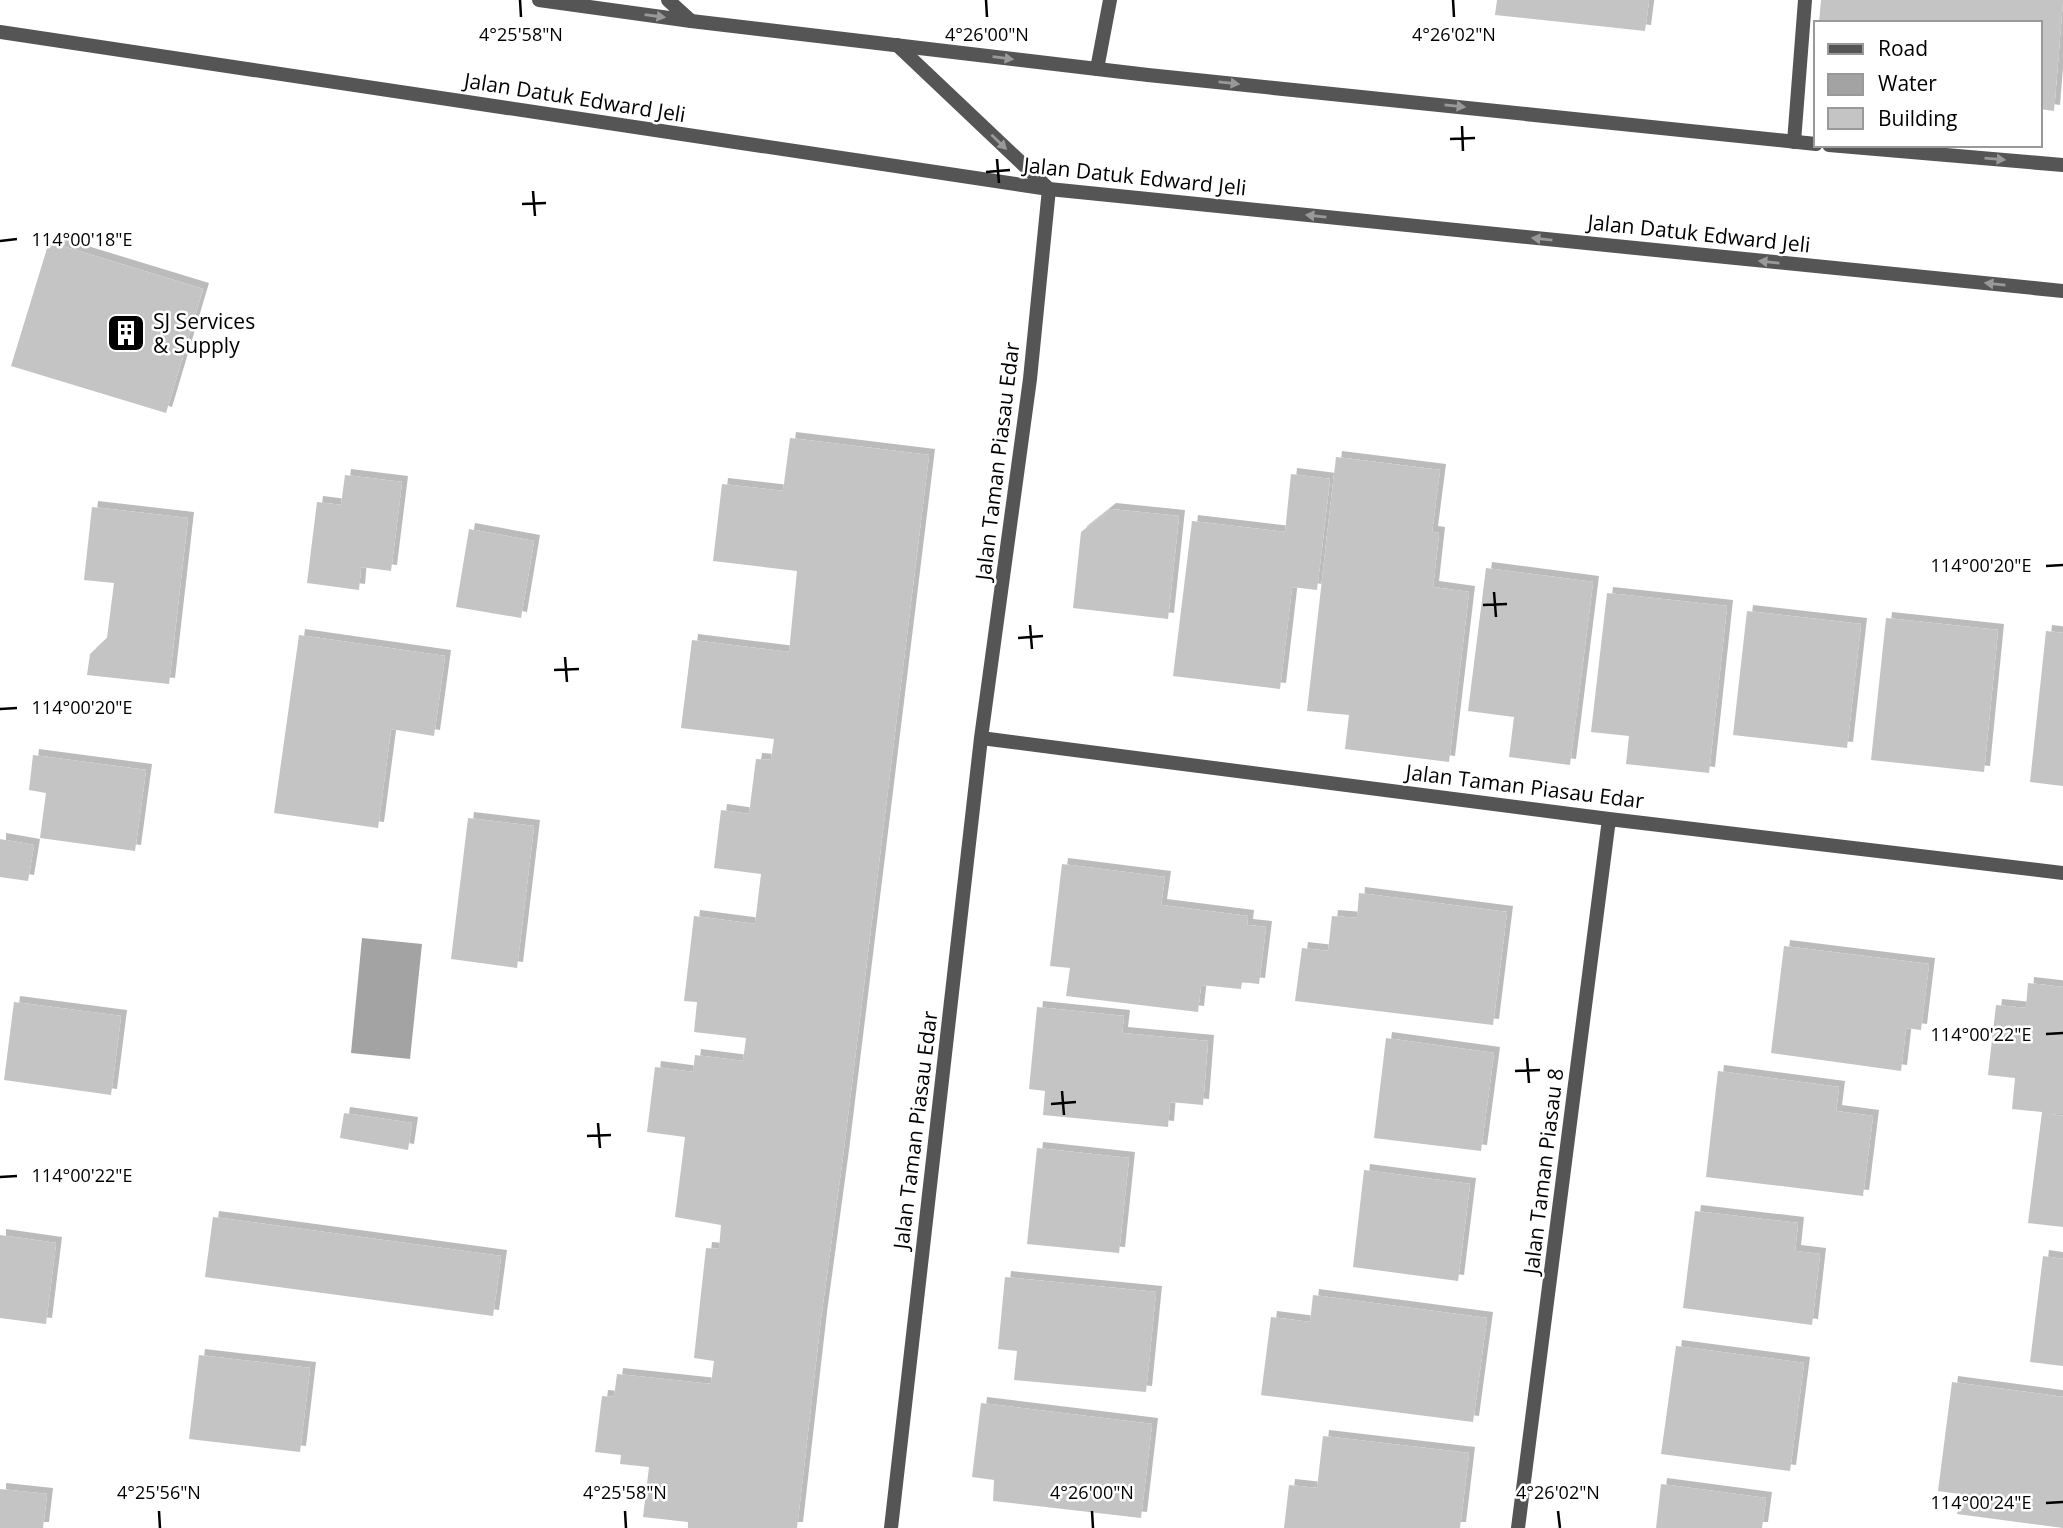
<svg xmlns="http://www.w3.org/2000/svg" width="2063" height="1528" font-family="'Open Sans',sans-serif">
	<defs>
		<filter id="shadow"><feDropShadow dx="6" dy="-6" stdDeviation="0" flood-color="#0004"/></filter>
	</defs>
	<rect width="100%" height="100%" fill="#fff"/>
	<path fill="#a3a3a3" d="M 362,938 L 422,944 L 410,1059 L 351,1053 Z"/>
	<path fill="#c4c4c4" filter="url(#shadow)" d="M 1497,0 L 1649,0 L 1645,31 L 1495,15 Z
		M 1821,0 L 2063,0 L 2054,111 L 2040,109 L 2040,23 L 1819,23 Z
		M 49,242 L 203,289 L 166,413 L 11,366 Z
		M 790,438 L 929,455 L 843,1156 L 821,1318 L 797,1528 L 688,1528 L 688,1522 L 643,1517 L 649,1467 L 620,1464 L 621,1455 L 595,1452 L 602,1396 L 614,1397 L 617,1374 L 711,1384 L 714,1361 L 694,1358 L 706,1248 L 719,1249 L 721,1225 L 675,1217 L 685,1137 L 647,1132 L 655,1067 L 693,1072 L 695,1055 L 743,1061 L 746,1038 L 694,1032 L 697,1002 L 684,1001 L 694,916 L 755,924 L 761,874 L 714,868 L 721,810 L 749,814 L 756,759 L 771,760 L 774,739 L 681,728 L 692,640 L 789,652 L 797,571 L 713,561 L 722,484 L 783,491 Z
		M 1336,457 L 1440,470 L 1432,532 L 1439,533 L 1433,587 L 1469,592 L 1449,762 L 1345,749 L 1349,715 L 1307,711 Z
		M 1291,474 L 1330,479 L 1317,590 L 1292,587 L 1280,689 L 1173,676 L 1192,521 L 1285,532 Z
		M 345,475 L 402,482 L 391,571 L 361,567 L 359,590 L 307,583 L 317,502 L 341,505 Z
		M 92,507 L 188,518 L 169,684 L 87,675 L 90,654 L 107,638 L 114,583 L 84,580 Z
		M 1110,509 L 1179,516 L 1168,619 L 1073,608 L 1081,532 Z
		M 469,529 L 534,541 L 521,618 L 456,607 Z
		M 1486,568 L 1593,582 L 1570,765 L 1509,757 L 1514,717 L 1468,711 Z
		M 1607,593 L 1727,606 L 1709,773 L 1626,764 L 1629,736 L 1591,732 Z
		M 1747,611 L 1861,624 L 1847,748 L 1733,735 Z
		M 1886,618 L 1998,630 L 1984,772 L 1871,760 Z
		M 2046,631 L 2063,633 L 2063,786 L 2030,782 Z
		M 299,635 L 445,656 L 434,736 L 391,729 L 378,828 L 274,813 Z
		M 33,755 L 146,770 L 135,851 L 40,838 L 46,793 L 29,790 Z
		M 468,818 L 534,826 L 517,968 L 451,959 Z
		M 0,839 L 34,845 L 28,881 L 0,877 Z
		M 1062,864 L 1165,877 L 1161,905 L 1248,916 L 1247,925 L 1266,927 L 1259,984 L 1242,982 L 1241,989 L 1201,985 L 1198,1012 L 1066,996 L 1070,968 L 1050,966 Z
		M 1359,893 L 1507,912 L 1493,1025 L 1295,1001 L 1302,948 L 1328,951 L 1332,916 L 1357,918 Z
		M 1784,946 L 1929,964 L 1921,1030 L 1906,1028 L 1901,1071 L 1771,1053 Z
		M 2028,983 L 2063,987 L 2063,1114 L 2050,1114 L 2063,1116 L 2063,1227 L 2028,1223 L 2042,1112 L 2012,1109 L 2015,1078 L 1988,1075 L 1996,1005 L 2026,1008 Z
		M 14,1002 L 121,1016 L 111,1095 L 4,1080 Z
		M 1037,1007 L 1124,1016 L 1122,1033 L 1208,1041 L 1203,1105 L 1170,1102 L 1168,1127 L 1043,1115 L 1045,1091 L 1029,1089 Z
		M 1386,1038 L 1494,1053 L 1481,1151 L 1374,1138 Z
		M 1718,1071 L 1839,1087 L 1836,1111 L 1873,1116 L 1863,1196 L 1706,1177 Z
		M 344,1113 L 412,1123 L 408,1150 L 340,1138 Z
		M 1037,1148 L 1129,1158 L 1119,1253 L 1027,1244 Z
		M 1364,1170 L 1470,1184 L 1458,1281 L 1353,1267 Z
		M 1695,1211 L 1798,1223 L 1795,1251 L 1820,1254 L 1812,1325 L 1683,1308 Z
		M 213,1217 L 501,1256 L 493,1316 L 205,1277 Z
		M 0,1235 L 56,1243 L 46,1324 L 0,1318 Z
		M 2043,1256 L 2063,1259 L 2063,1366 L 2030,1362 Z
		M 1005,1277 L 1156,1292 L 1146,1392 L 1014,1380 L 1017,1351 L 998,1349 Z
		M 1313,1295 L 1487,1318 L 1473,1422 L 1261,1395 L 1271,1317 L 1310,1322 Z
		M 1676,1346 L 1804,1363 L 1790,1471 L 1661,1454 Z
		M 199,1355 L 310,1368 L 300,1452 L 189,1439 Z
		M 1952,1382 L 2063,1397 L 2063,1528 L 1957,1514 L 1960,1494 L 1938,1491 Z
		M 981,1403 L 1152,1424 L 1141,1518 L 993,1501 L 994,1480 L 972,1477 Z
		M 1323,1436 L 1469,1453 L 1460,1528 L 1284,1528 L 1289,1485 L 1317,1488 Z
		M 1661,1484 L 1766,1498 L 1762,1528 L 1656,1528 Z
		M 0,1489 L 47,1494 L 43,1528 L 0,1528 Z"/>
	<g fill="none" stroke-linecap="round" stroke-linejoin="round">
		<path stroke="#555" stroke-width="14" d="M 1097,69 L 1110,0
			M 1794,142 L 1805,0"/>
		<path stroke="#555" stroke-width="14" d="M 668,0 L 691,21
			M 981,738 L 1609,819 L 2063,873
			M 891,1528 L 981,738 L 1030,379 L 1049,189 L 897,45
			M 1518,1528 L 1609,819"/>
		<path stroke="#555" stroke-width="14" d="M 539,0 L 691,21 L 1148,75 L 1816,144
			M 0,32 L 1049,189 L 2063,291
			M 1829,145 L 2063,165"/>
	</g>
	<defs><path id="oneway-solid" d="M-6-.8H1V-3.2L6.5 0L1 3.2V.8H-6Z" transform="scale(1.75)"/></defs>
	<g fill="#999">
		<use href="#oneway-solid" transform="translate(655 16) rotate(8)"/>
		<use href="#oneway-solid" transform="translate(1003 58) rotate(7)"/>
		<use href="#oneway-solid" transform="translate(1229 83) rotate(6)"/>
		<use href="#oneway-solid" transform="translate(1455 106) rotate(6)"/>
		<use href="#oneway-solid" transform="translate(999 142) rotate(44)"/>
		<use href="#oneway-solid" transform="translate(1995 159) rotate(5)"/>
		<use href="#oneway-solid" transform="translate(1316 216) rotate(-174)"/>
		<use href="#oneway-solid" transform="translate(1542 239) rotate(-174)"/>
		<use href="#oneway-solid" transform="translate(1769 262) rotate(-174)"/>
		<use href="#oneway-solid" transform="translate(1995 284) rotate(-174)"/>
	</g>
	<path fill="none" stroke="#000" stroke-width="2.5" d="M 520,0 L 521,17M 986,0 L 987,17M 1453,0 L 1454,17M 1462,126 L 1463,151M 1450,139 L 1475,138M 997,159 L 999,183M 986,172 L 1010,170M 533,191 L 535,216M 522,204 L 546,203M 0,241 L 17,239M 2046,566 L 2063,565M 1494,592 L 1496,617M 1483,605 L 1507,604M 1030,625 L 1032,649M 1018,638 L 1043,636M 565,657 L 567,682M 554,670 L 579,669M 0,709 L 17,708M 2046,1034 L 2063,1033M 1527,1058 L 1529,1083M 1515,1071 L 1540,1070M 1062,1091 L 1064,1115M 1051,1104 L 1076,1102M 598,1123 L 600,1148M 587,1136 L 611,1135M 0,1177 L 17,1176M 2046,1503 L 2063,1502M 159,1511 L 160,1528M 625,1511 L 626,1528M 1092,1511 L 1093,1528M 1558,1511 L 1560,1528"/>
	<defs>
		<symbol id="building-square" viewBox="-11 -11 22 22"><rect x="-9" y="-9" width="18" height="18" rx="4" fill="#000" stroke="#fff"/><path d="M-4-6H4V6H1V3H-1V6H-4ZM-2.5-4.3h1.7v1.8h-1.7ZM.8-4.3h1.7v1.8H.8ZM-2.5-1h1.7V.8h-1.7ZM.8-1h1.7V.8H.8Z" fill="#fff"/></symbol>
	</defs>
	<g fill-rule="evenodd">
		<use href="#building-square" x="104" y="311" width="44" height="44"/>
	</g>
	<g text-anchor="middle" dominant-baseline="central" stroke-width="5" stroke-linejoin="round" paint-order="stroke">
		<g font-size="21" fill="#000" stroke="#fff">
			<text transform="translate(575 97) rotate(9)">Jalan Datuk Edward Jeli</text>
			<text transform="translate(1135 176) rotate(6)">Jalan Datuk Edward Jeli</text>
			<text transform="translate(1699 233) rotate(6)">Jalan Datuk Edward Jeli</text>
			<text transform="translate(997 461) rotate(-83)">Jalan Taman Piasau Edar</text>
			<text transform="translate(1525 786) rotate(7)">Jalan Taman Piasau Edar</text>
			<text transform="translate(915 1130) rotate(-83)">Jalan Taman Piasau Edar</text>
			<text transform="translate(1543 1171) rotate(-83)">Jalan Taman Piasau 8</text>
		</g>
		<g font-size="21" fill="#000" stroke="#fff" text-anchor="start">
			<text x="153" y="321">SJ Services<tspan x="153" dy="24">&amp; Supply</tspan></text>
		</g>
	</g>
	<g font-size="18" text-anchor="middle" fill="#000" stroke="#fff" stroke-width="5" stroke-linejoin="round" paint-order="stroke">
		<text x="521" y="41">4°25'58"N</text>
		<text x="987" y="41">4°26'00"N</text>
		<text x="1454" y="41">4°26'02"N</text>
		<text x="82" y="246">114°00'18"E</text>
		<text x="1981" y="572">114°00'20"E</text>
		<text x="82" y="714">114°00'20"E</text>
		<text x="1981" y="1041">114°00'22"E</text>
		<text x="82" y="1182">114°00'22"E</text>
		<text x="159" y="1499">4°25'56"N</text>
		<text x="625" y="1499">4°25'58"N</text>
		<text x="1092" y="1499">4°26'00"N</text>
		<text x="1558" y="1499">4°26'02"N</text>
		<text x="1981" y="1509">114°00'24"E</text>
	</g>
	<rect x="1814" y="21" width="228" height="126" fill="#ffffff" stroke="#999999" stroke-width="2"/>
	<rect x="1828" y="44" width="35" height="10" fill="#555555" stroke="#999999" stroke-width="2"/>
	<text x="1878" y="56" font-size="21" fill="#000000">Road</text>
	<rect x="1828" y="74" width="35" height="21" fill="#a3a3a3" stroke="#999999" stroke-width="2"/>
	<text x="1878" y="91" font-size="21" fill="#000000">Water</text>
	<rect x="1828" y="108" width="35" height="21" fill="#c4c4c4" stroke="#999999" stroke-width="2"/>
	<text x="1878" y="126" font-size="21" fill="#000000">Building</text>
</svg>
